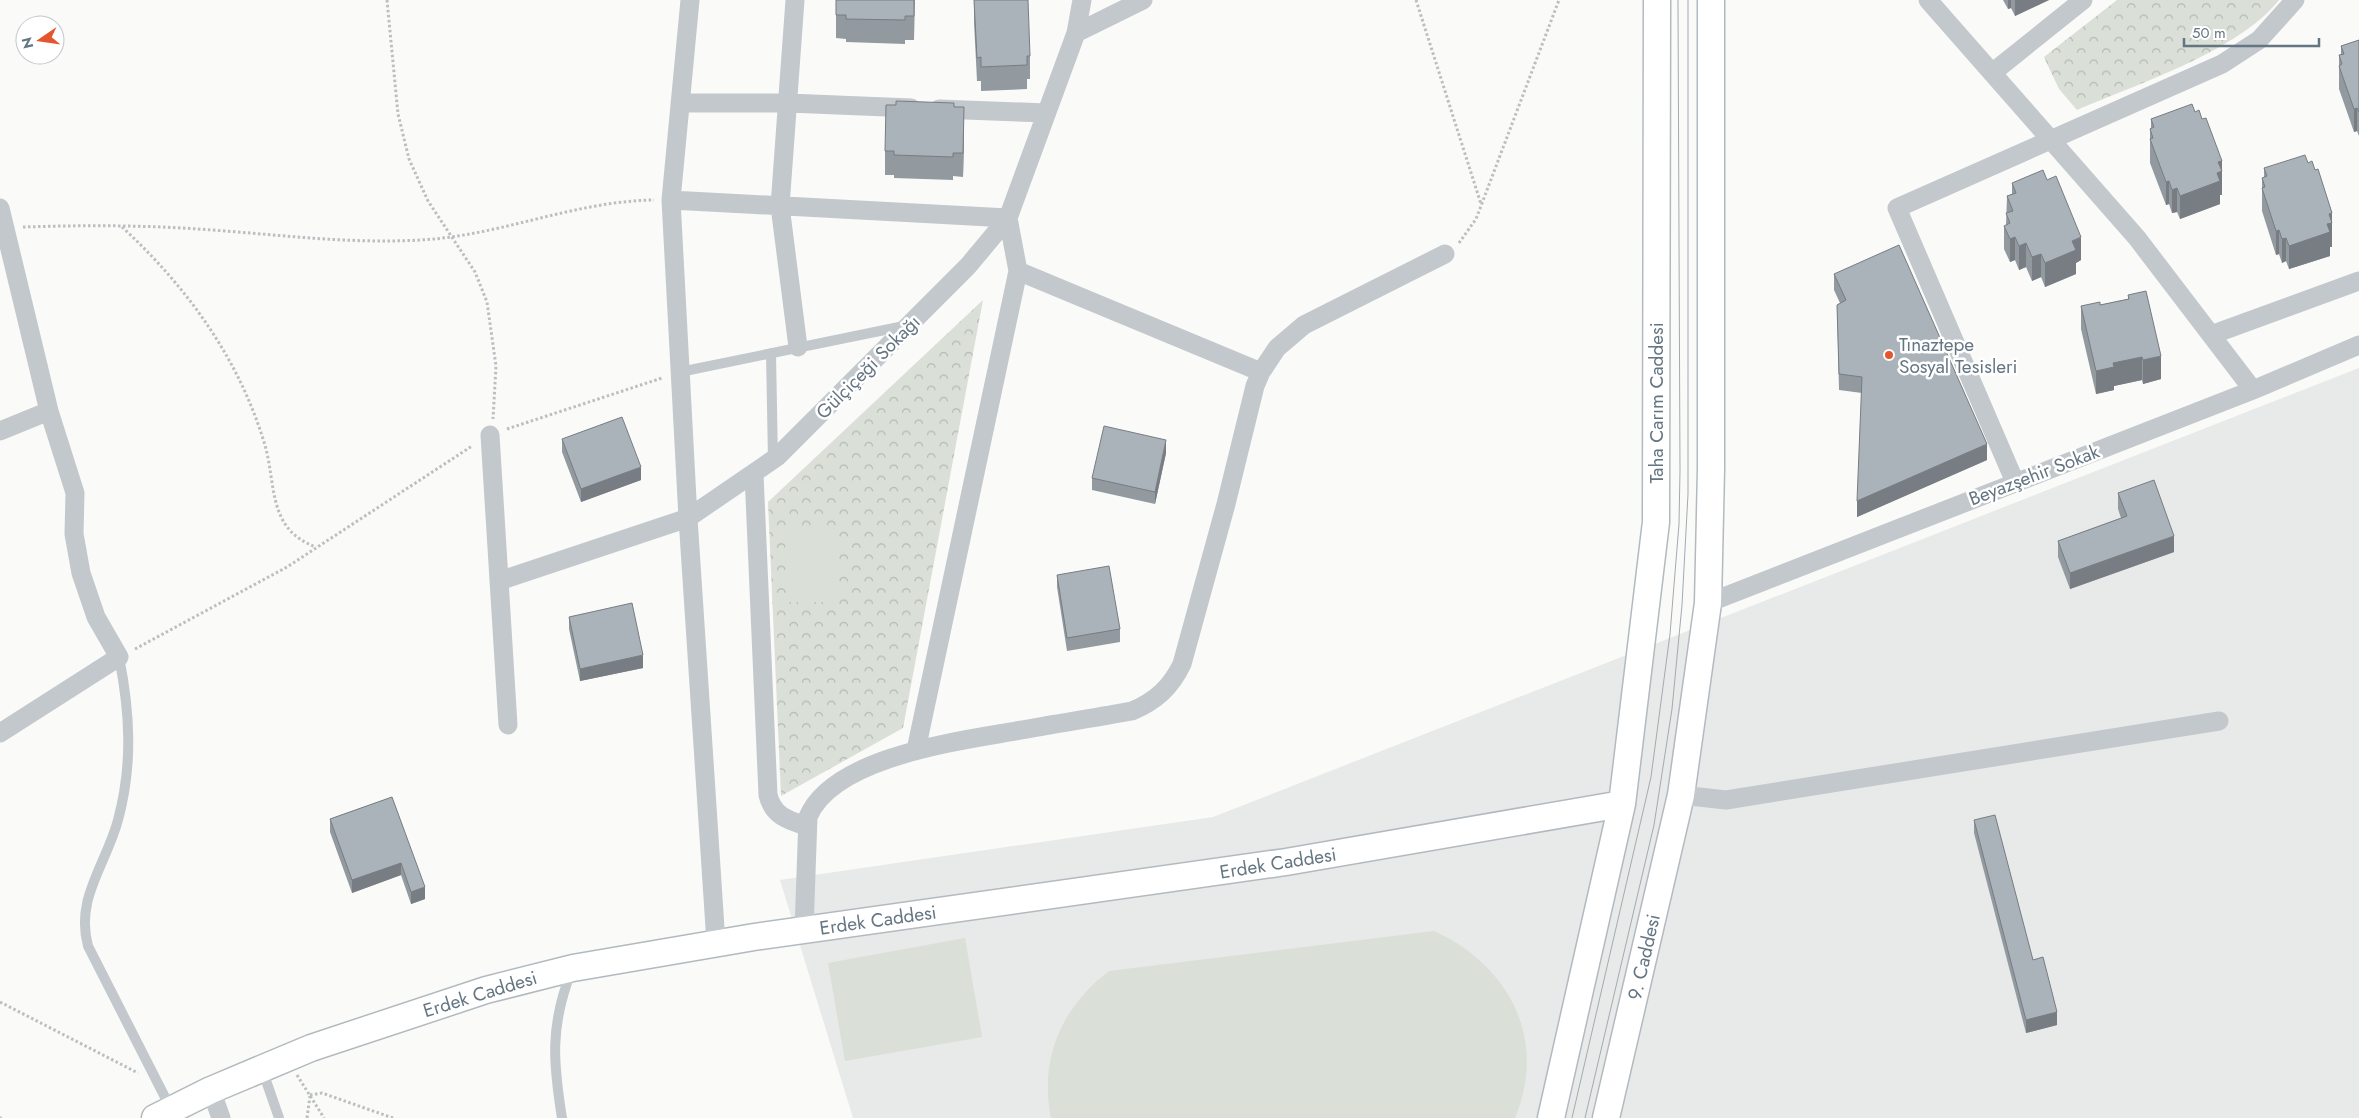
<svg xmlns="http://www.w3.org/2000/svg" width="2359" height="1118" font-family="Jost,sans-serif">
	<defs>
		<pattern id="park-crowns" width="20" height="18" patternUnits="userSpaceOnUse" patternTransform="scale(1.25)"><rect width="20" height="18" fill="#dadfd7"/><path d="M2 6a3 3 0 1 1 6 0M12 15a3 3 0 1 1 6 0" fill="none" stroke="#b4b9b4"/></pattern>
	</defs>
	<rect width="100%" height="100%" fill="#fafaf8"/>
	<path fill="#e8e9e9" d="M 2359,368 L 2359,1118 L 853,1118 L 780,880 L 1213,817 Z"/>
	<path fill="url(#park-crowns)" d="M 2117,0 L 2279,0 C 2239,51 2137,84 2077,110 L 2059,89 L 2044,57 Z
		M 983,300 L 903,728 L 781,796 L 768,502 Z"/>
	<path fill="#dadfd7" d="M 836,528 L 836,602 L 786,602 L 785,529 Z
		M 1434,931 C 1509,965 1548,1039 1515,1118 L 1051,1118 C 1039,1058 1062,1007 1109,971 Z
		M 965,938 L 982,1037 L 845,1061 L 828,963 Z"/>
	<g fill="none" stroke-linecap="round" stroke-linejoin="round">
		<defs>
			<path id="secondary" d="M 155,1118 L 211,1090 L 311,1048 L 486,990 L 573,968 L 754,937 L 1286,862 L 1622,804
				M 1551,1118 L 1622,804 L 1656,522 L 1657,0
				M 1606,1118 L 1681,795 L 1708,603 L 1711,469 L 1711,0"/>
		</defs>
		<use href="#secondary" stroke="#b3babf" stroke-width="29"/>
		<path stroke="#bbbfc2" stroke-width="3" stroke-dasharray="2.5 2.5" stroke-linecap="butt" d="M 387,0 L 398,114 L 409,159 L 428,201 L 475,272 L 487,302 L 496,366 L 493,419
			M 1416,0 L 1481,204
			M 23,227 C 86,225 149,225 212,230 C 282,235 350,244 420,240 C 500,236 574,201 654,200
			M 122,227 C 186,286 238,357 264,442 C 277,483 266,529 316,547
			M 1459,243 L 1476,219 L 1559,0
			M 507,429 L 662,378
			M 135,649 L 287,567 L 472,446
			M 0,1002 L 138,1073
			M 297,1075 L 324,1118
			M 310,1095 L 322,1093 L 393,1118
			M 0,1117 L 1,1118
			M 307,1118 L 310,1096"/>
		<path stroke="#c3c8cc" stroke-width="10" d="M 771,353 L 773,461
			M 680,372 L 904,326
			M 119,657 C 130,712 133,765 118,820 C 106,865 75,898 88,946 L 171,1109
			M 262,1069 L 279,1118
			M 562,1118 C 553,1062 550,1026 571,972"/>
		<path stroke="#c3c8cc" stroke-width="19" d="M 690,0 L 671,200 L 688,518 L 716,943
			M 795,0 L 780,206 L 798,347
			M 1928,0 L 2137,238 L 2253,390
			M 1076,33 L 1143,0
			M 1992,73 L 2083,0
			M 680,103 L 788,103 L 911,108
			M 939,109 L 1046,113
			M 671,200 L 1008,218 L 1018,271 L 916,750
			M 0,208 L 49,411 L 75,493 L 74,534 L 81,573 L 96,617 L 119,657 L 0,733
			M 1018,271 L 1261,372
			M 2211,335 L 2359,281
			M 0,431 L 49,411
			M 490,435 L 508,725
			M 754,474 L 768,795 C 773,816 788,820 806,826
			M 2015,482 L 1897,208 L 2222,64 L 2259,40 L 2295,0
			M 499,581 L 688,518 L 777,457 L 968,266 L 1008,218 L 1076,33 L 1082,0
			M 1708,603 L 2253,390 L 2359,345
			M 1681,795 L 1726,800 L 2219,721
			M 804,930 L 808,817 C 833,757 959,741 1016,731 C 1054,724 1093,718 1132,711 C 1156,701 1171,687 1182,664 L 1226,504 L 1255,386 L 1261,372 L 1277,348 L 1304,325 L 1445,254
			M 211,1090 L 221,1118"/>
		<use href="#secondary" stroke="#fff" stroke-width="26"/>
		<path stroke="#a2aab0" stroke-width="1" d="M 1572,1118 L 1651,777 L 1670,634 L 1679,524 L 1680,471 L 1678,0
			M 1585,1118 L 1654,825 L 1672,709 L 1682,605 L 1688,494 L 1688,0"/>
	</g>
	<path fill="#929a9f" d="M 836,0 L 915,0 L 914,40 L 905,40 L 905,44 L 846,42 L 846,39 L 836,38 Z
		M 974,0 L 1030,56 L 1030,79 L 1027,79 L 1027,89 L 981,91 L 981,81 L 977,81 L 974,22 Z
		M 2003,0 L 2049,0 L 2015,16 L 2011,8 L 2008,9 Z
		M 2359,40 L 2359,136 L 2357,131 L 2354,132 L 2339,89 L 2339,55 L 2341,55 L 2341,46 Z
		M 954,107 L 964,131 L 963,177 L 953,176 L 953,180 L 894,178 L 894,175 L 885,175 L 885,151 Z
		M 2195,112 L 2202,119 L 2222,161 L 2222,195 L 2220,195 L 2220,204 L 2180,219 L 2177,212 L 2172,213 L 2169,204 L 2166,205 L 2150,163 L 2150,129 L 2151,128 L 2151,119 Z
		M 2308,163 L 2315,170 L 2332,213 L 2332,247 L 2330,247 L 2330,256 L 2289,269 L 2286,261 L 2282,263 L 2279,254 L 2276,255 L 2262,211 L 2262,178 L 2264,177 L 2264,168 Z
		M 2012,183 L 2081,260 L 2076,263 L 2076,274 L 2045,287 L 2041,277 L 2032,281 L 2026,267 L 2019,270 L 2015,260 L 2010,262 L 2004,249 L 2004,226 L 2006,225 L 2007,196 L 2012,194 Z
		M 1834,274 L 1987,460 L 1857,517 L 1862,393 L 1839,390 L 1837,305 L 1840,303 L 1834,290 Z
		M 2128,295 L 2161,379 L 2143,384 L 2142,380 L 2114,386 L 2114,390 L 2096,394 L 2081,329 L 2081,306 L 2100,305 L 2128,299 Z
		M 562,439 L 641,480 L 581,502 L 562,452 Z
		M 1166,453 L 1155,504 L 1092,490 L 1092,478 Z
		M 2118,493 L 2174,552 L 2070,589 L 2058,557 L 2058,541 L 2121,518 L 2118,509 Z
		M 1057,575 L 1120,629 L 1120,642 L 1067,651 L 1057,587 Z
		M 569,617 L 643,668 L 580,681 L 569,629 Z
		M 392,797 L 425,899 L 411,904 L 401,875 L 352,893 L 330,832 L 330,819 Z
		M 1974,820 L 2033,960 L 2057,1025 L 2026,1033 L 1974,833 Z"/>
	<path fill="#777d82" d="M 2008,0 L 2011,0 L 2011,8 L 2008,9 Z
		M 2015,0 L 2049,0 L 2015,16 Z
		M 964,107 L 964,131 L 963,177 L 963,153 Z
		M 2357,108 L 2357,131 L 2354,132 L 2354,109 Z
		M 2222,161 L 2222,195 L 2220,195 L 2220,204 L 2180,219 L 2180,196 L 2217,173 L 2218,162 Z
		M 2169,181 L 2169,204 L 2166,205 L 2166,182 Z
		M 2177,188 L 2177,212 L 2172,213 L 2172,190 Z
		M 2332,213 L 2332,247 L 2330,247 L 2330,256 L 2289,269 L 2289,246 L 2327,224 L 2329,214 Z
		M 2279,230 L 2279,254 L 2276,255 L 2276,231 Z
		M 2015,237 L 2015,260 L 2010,262 L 2010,239 Z
		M 2081,237 L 2081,260 L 2076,263 L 2076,274 L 2045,287 L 2045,263 L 2072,241 Z
		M 2286,238 L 2286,261 L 2282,263 L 2282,239 Z
		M 2026,243 L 2026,267 L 2019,270 L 2019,246 Z
		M 2041,254 L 2041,277 L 2032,281 L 2032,257 Z
		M 2161,356 L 2161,379 L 2143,384 L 2143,360 Z
		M 2142,357 L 2142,380 L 2114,386 L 2114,390 L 2096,394 L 2096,371 L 2113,363 Z
		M 1166,440 L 1166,453 L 1155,504 L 1155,492 Z
		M 1987,444 L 1987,460 L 1857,517 L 1857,501 Z
		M 641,467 L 641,480 L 581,502 L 581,489 Z
		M 2174,536 L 2174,552 L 2070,589 L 2070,573 Z
		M 643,655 L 643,668 L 580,681 L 580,669 Z
		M 401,863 L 401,875 L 352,893 L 352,880 Z
		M 425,887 L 425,899 L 411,904 L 411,892 Z
		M 2057,1012 L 2057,1025 L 2026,1033 L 2026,1020 Z"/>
	<path fill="#aab3b9" stroke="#777d82" d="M 836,0 L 914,0 L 914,16 L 905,16 L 905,20 L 846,19 L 846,15 L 836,15 Z
		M 974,0 L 1028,0 L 1030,56 L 1027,56 L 1027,65 L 981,67 L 981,57 L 977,58 Z
		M 2359,40 L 2359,112 L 2357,108 L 2354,109 L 2339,66 L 2342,64 L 2339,55 L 2344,54 L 2341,46 Z
		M 896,101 L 954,103 L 954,107 L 964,107 L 963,153 L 953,153 L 953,157 L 894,155 L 894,151 L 885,151 L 886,105 L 896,105 Z
		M 2192,104 L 2195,112 L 2199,110 L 2202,119 L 2206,118 L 2222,161 L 2218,162 L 2222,171 L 2217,173 L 2220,181 L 2180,196 L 2177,188 L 2172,190 L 2169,181 L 2166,182 L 2150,139 L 2153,138 L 2150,129 L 2154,127 L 2151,119 Z
		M 2305,155 L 2308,163 L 2312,161 L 2315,170 L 2318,169 L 2332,213 L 2329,214 L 2332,223 L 2327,224 L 2330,232 L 2289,246 L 2286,238 L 2282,239 L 2279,230 L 2276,231 L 2262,188 L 2265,187 L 2262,178 L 2267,176 L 2264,168 Z
		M 2043,170 L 2047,180 L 2056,176 L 2081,237 L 2072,241 L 2076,250 L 2045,263 L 2041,254 L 2032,257 L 2026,243 L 2019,246 L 2015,237 L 2010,239 L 2004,226 L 2010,223 L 2006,213 L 2013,211 L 2007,196 L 2016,193 L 2012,183 Z
		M 1899,245 L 1987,444 L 1857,501 L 1862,377 L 1839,374 L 1837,305 L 1846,300 L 1834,274 Z
		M 2146,291 L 2161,356 L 2143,360 L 2142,357 L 2113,363 L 2114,367 L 2096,371 L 2081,306 L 2100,302 L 2100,305 L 2129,299 L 2128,295 Z
		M 622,417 L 641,467 L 581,489 L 562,439 Z
		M 1104,426 L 1166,440 L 1155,492 L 1092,478 Z
		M 2154,480 L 2174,536 L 2070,573 L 2058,541 L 2127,516 L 2118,493 Z
		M 1109,566 L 1120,629 L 1067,638 L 1057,575 Z
		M 632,603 L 643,655 L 580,669 L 569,617 Z
		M 392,797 L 425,887 L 411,892 L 401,863 L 352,880 L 330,819 Z
		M 1995,815 L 2033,960 L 2043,957 L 2057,1012 L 2026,1020 L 1974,820 Z"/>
	<circle fill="#e4572e" stroke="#fff" stroke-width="2" cx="1889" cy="355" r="5"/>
	<g text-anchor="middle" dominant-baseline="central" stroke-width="5" stroke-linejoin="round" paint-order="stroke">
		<g font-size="19" fill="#657683" stroke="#fff" text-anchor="start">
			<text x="1899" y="344">Tınaztepe<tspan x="1899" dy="22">Sosyal Tesisleri</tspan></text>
		</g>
		<g font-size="19" fill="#657683" stroke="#fff">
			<text transform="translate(868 367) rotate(-45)">Gülçiçeği Sokağı</text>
			<text transform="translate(1656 403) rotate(-90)">Taha Carım Caddesi</text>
			<text transform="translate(2034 475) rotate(-21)">Beyazşehir Sokak</text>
			<text transform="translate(1278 863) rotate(-9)">Erdek Caddesi</text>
			<text transform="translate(878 920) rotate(-8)">Erdek Caddesi</text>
			<text transform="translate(1644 957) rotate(-77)">9. Caddesi</text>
			<text transform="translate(480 994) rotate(-17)">Erdek Caddesi</text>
		</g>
	</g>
	<g transform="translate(40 40) rotate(257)"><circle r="24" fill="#ffffff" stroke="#c1c8cd"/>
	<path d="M0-4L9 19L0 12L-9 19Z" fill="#e4572e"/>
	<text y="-8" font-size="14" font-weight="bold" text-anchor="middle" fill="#657683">N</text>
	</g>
	<path d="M2184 38v8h135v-8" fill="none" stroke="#657683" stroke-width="2.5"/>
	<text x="2192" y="38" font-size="15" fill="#657683" stroke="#ffffff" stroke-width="4" paint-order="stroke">50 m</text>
</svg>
